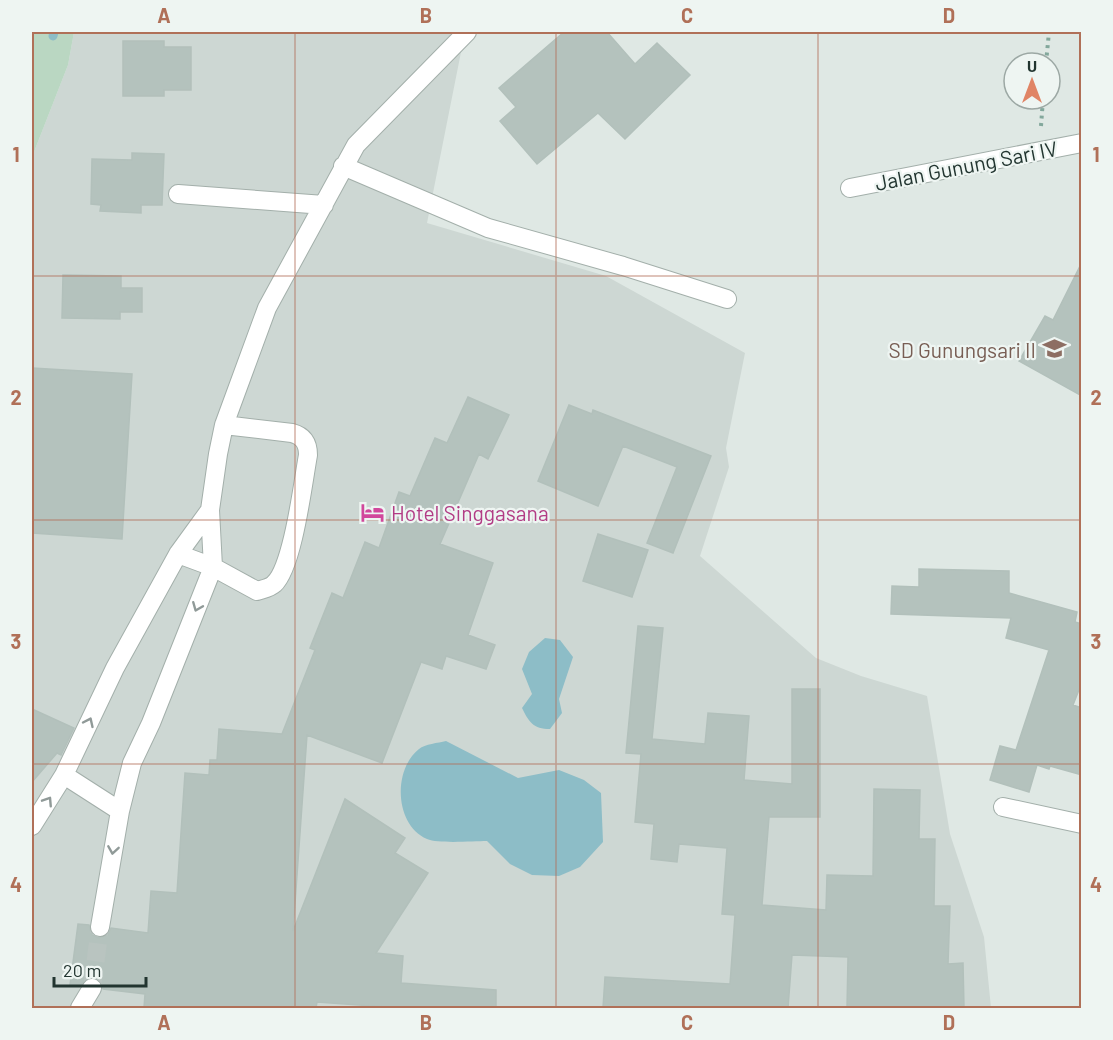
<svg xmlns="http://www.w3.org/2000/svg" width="1113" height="1040" font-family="Barlow,sans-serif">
	<rect width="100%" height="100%" fill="#dfe8e4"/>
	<path fill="#cdd7d3" d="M 74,32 L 465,32 L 427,223 L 606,276 L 745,353 L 726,448 L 729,467 L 700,556 L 816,658 L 861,676 L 927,696 L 950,834 L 984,937 L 991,1008 L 32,1008 L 32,157 L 68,65 Z"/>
	<path fill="#bad7c2" d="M 32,32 L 74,32 L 68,65 L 32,157 Z"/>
	<path fill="#8dbdc7" d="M 545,638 L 560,640 L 573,657 L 559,699 L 562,713 L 550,729 C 533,729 529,722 522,708 L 532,694 L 522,669 L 529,652 Z
		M 446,741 L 518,778 L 559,770 L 584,780 L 601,793 L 603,842 L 580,867 L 559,876 L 532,875 L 510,864 L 487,841 C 473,841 439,844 427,839 C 394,825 393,769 419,749 C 425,744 438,743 446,741 Z"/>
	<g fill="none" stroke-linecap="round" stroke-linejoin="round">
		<path stroke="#8dbdc7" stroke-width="9" d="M 53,36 L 54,32"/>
	</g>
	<path fill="#b4c2bd" stroke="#b2c0bb" stroke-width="1.5" d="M 564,32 L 607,32 L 635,64 L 657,43 L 690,75 L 625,139 L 598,113 L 537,164 L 500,121 L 516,107 L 499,88 Z
		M 123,41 L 164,41 L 164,47 L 191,47 L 191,90 L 164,90 L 164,96 L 123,96 Z
		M 132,153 L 164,154 L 162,205 L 141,205 L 141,213 L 100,211 L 101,205 L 91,204 L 92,159 L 132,160 Z
		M 1082,262 L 1082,396 L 1019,361 L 1045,316 L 1053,320 Z
		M 63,275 L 121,276 L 121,288 L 142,288 L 142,312 L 120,312 L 120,319 L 62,318 Z
		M 32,368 L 132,374 L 122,539 L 32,533 Z
		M 468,397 L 509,415 L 488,459 L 479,454 L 440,544 L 493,563 L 468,635 L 495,645 L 486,669 L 446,656 L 442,669 L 421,662 L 382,763 L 307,735 L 293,931 L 345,799 L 405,838 L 395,853 L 428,873 L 376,953 L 403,956 L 401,983 L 496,990 L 496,1008 L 400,1008 L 317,1002 L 316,1008 L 144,1008 L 145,994 L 103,989 L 97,978 L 87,978 L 80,986 L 70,985 L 78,924 L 89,925 L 92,935 L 99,938 L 108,935 L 111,928 L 148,933 L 151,891 L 177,893 L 185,773 L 209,775 L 210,760 L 217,760 L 219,729 L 282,734 L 315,650 L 310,648 L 332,593 L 343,598 L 365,542 L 379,548 L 399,492 L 410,496 L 435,438 L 447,443 Z
		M 569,405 L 592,414 L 593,410 L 711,456 L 673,553 L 647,543 L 677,467 L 623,446 L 598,506 L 538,481 Z
		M 598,534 L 648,550 L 632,597 L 583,581 Z
		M 919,569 L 1009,571 L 1009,593 L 1077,612 L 1075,622 L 1082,624 L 1082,682 L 1073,705 L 1082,708 L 1082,775 L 1050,766 L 1049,769 L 1037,765 L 1029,792 L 990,780 L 1000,746 L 1016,750 L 1049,650 L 1006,638 L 1011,618 L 891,614 L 892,586 L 919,587 Z
		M 638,626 L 663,628 L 652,739 L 705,744 L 708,713 L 749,716 L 744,780 L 792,784 L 792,689 L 820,689 L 820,817 L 769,817 L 762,905 L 826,910 L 827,875 L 873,876 L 874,789 L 920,790 L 919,839 L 935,839 L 934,906 L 950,906 L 948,964 L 963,963 L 964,1008 L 847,1008 L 848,957 L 792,955 L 788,1008 L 603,1008 L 605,977 L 730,984 L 735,915 L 722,914 L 727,848 L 679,844 L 677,862 L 651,859 L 654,824 L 635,822 L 641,754 L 626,753 Z
		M 32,709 L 74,728 L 61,755 L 57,753 L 32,782 Z"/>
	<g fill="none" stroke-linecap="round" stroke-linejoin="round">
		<path stroke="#b9c4c0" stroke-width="18" stroke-dasharray="18 9" stroke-linecap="butt" d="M 92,988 L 100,927"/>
		<defs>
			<path id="minor" d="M 343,166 L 488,228 L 623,266 L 727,299
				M 850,188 L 1082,143
				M 178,194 L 324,205
				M 178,554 L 213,567 L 257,591 C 263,589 270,588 274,584 C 293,567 303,482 308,455 C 308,443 303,436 292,433 L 224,425
				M 64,775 L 120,811
				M 1003,807 L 1082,824
				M 32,826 L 64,775 L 115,668 L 178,554 L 210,510
				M 100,927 L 120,811 L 132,763 L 151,723 L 213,567 L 210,510 L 218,454 L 224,425 L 267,308 L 356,145 L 467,32
				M 80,1008 L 92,988"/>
		</defs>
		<use href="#minor" stroke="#a3afaa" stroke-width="20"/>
		<path stroke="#83a89c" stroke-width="4" stroke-dasharray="3 4.5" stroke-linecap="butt" d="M 1046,63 L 1049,32
			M 1041,126 L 1043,99"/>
		<use href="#minor" stroke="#fff" stroke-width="18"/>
	</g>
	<defs><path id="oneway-chevron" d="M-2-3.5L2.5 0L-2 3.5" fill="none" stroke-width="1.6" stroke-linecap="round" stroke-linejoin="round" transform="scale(1.5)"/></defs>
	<g stroke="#909a98">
		<use href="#oneway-chevron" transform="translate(197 607) rotate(112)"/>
		<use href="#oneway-chevron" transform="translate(89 722) rotate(-65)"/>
		<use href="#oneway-chevron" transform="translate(48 801) rotate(-57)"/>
		<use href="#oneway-chevron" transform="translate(113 850) rotate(99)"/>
	</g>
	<path fill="none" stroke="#b07058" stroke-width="1.5" stroke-opacity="0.55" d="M 295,32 L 295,1008M 556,32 L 556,1008M 818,32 L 818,1008M 32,276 L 1082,276M 32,520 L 1082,520M 32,764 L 1082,764"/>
	<defs>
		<symbol id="school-bare" viewBox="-9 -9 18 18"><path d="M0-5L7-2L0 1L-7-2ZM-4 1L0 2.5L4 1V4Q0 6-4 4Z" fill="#8d6e63" stroke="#eef5f2" stroke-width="2.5" paint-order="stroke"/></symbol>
		<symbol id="hotel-bare" viewBox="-9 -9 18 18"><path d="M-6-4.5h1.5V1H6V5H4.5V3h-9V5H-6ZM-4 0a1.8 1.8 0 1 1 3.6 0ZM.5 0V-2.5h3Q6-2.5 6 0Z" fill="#d1479c" stroke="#eef5f2" stroke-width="2.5" paint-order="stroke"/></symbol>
	</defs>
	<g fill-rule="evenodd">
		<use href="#school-bare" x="1038" y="332" width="33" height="33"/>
		<use href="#hotel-bare" x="356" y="496" width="33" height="33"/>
	</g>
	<g text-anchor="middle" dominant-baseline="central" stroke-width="4.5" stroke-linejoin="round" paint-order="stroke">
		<g font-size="21" fill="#223530" stroke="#eef5f2">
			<text transform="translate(966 165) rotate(-11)">Jalan Gunung Sari IV</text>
		</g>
		<g font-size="21" fill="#785e54" stroke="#eef5f2" text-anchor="end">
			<text x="1036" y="349">SD Gunungsari II</text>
		</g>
		<g font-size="21" fill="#b23c85" stroke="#eef5f2" text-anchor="start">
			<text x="391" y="512">Hotel Singgasana</text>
		</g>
	</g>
	<rect width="1113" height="1040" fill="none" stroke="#eef5f2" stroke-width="66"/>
	<g transform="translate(1032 81)"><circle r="28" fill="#eef5f2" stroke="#9ca8a4" stroke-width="1.5"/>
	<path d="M0-4.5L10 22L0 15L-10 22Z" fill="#e08465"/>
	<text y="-9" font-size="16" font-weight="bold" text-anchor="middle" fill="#223530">U</text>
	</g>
	<path d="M54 977v9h92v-9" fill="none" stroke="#223530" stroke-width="3"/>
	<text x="63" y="977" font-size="18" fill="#223530" stroke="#eef5f2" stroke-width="4.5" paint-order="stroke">20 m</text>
	<rect x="33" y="33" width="1047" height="974" fill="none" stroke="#b07058" stroke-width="2"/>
	<g font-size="20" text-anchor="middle" font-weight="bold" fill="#b07058">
		<text x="164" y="23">A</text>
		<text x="426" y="23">B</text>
		<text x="687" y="23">C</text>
		<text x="949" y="23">D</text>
		<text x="16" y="162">1</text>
		<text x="1096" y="162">1</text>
		<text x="16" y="405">2</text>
		<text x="1096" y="405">2</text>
		<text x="16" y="649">3</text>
		<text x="1096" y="649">3</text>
		<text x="16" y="892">4</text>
		<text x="1096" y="892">4</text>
		<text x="164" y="1030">A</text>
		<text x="426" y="1030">B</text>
		<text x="687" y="1030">C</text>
		<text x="949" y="1030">D</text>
	</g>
</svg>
